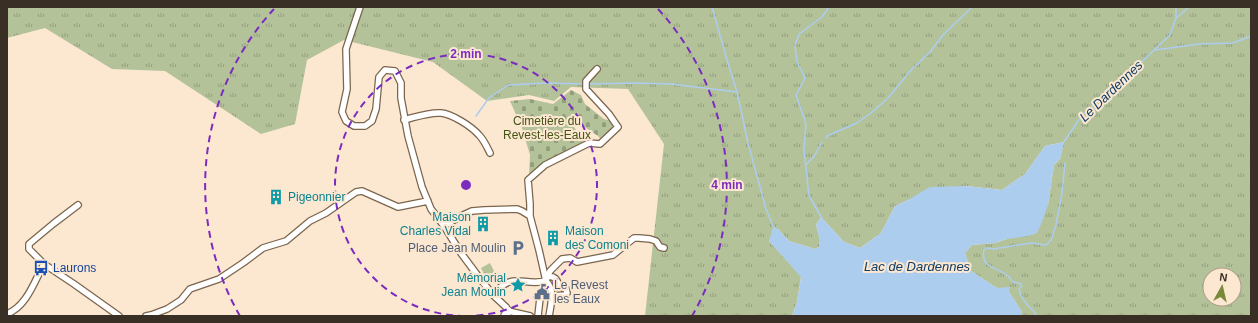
<svg xmlns="http://www.w3.org/2000/svg" width="1258" height="323" font-family="Arial,sans-serif">
	<defs>
		<pattern id="grass-tufts" width="24" height="20" patternUnits="userSpaceOnUse"><rect width="24" height="20" fill="#b4c29a"/><path d="M3 7l-1-3M5 7V3M7 7l1-3M15 17l-1-3M17 17v-4M19 17l1-3" fill="none" stroke="#939e7d"/></pattern>
		<pattern id="forest-crowns" width="20" height="18" patternUnits="userSpaceOnUse"><rect width="20" height="18" fill="#b4c29a"/><path d="M2 6a3 3 0 1 1 6 0M12 15a3 3 0 1 1 6 0" fill="none" stroke="#939e7d"/></pattern>
		<pattern id="cemetery-stones" width="16" height="16" patternUnits="userSpaceOnUse"><rect width="16" height="16" fill="#b4c29a"/><path d="M2 7V4a2 2 0 0 1 4 0v3zM10 15v-3a2 2 0 0 1 4 0v3z" fill="#939e7d"/></pattern>
	</defs>
	<rect width="100%" height="100%" fill="#fce7d1"/>
	<path fill="url(#grass-tufts)" fill-rule="evenodd" d="M 7,7 L 1251,7 L 1251,316 L 1022,316 L 1022,312 L 1009,292 L 997,288 L 971,271 L 965,253 L 972,245 L 995,243 L 1007,239 L 1048,205 L 1054,165 L 1060,159 L 1064,142 L 1045,146 L 1025,174 L 1002,190 L 966,186 L 908,200 L 895,206 L 881,233 L 860,248 L 844,242 L 821,217 L 816,225 L 820,240 L 819,247 L 815,249 L 789,241 L 778,229 L 769,241 L 801,276 L 797,302 L 792,316 L 645,316 L 664,144 L 628,89 L 571,87 L 554,101 L 529,95 L 487,101 L 433,62 L 344,40 L 307,60 L 295,124 L 261,134 L 165,71 L 112,69 L 45,28 L 7,38 ZM 1210,275 L 1234,275 L 1234,299 L 1210,299 Z"/>
	<path fill="url(#forest-crowns)" d="M 490,263 L 495,273 L 486,278 L 481,268 Z"/>
	<path fill="url(#cemetery-stones)" d="M 571,90 L 581,95 L 585,104 L 604,119 L 611,121 L 615,127 L 602,141 L 598,136 L 576,121 L 572,124 L 576,130 L 574,135 L 585,143 L 529,176 L 530,155 L 522,128 L 510,101 L 530,99 L 553,104 Z"/>
	<path fill="#adcdef" d="M 1064,142 L 1060,159 L 1054,165 L 1048,205 L 1042,222 L 1037,233 L 1028,236 L 1007,239 L 995,243 L 972,245 L 965,253 L 971,271 L 997,288 L 1010,287 L 1009,292 L 1022,312 L 1022,316 L 792,316 L 797,302 L 801,277 L 769,241 L 773,227 L 778,229 L 789,241 L 815,249 L 819,247 L 820,240 L 816,225 L 821,217 L 844,242 L 860,248 L 881,233 L 895,206 L 908,200 L 930,187 L 966,186 L 1002,190 L 1025,174 L 1045,146 Z"/>
	<g fill="none" stroke-linecap="round" stroke-linejoin="round">
		<path stroke="#adcdef" stroke-width="1.5" d="M 712,7 L 727,60 L 737,92 L 748,143 L 766,209 L 774,228
			M 1176,17 L 1176,7
			M 1155,50 L 1199,44 L 1233,43 L 1251,36
			M 588,84 L 636,83 L 671,84 L 737,92
			M 476,116 L 489,98 L 508,85 L 546,83 L 584,84
			M 826,138 L 827,136 L 857,123 L 871,113 L 888,98 L 912,69 L 930,52 L 943,35 L 972,7
			M 1063,143 L 1083,114 L 1114,88 L 1170,35 L 1176,18 L 1189,7
			M 806,165 L 815,155 L 822,142
			M 822,218 L 809,196 L 804,150 L 806,124 L 796,95 L 805,78 L 797,62 L 795,46 L 799,34 L 822,17 L 829,7
			M 1035,316 L 1036,314 C 1029,306 1021,300 1019,289 L 1021,287 L 1021,284 C 1019,283 1015,283 1012,281 C 1010,279 1010,277 1008,276 C 998,267 980,269 984,250 L 987,248 L 994,249 L 1031,243 L 1046,245 L 1051,240 L 1056,225 L 1062,193 L 1065,163"/>
		<defs>
			<path id="street" d="M 360,7 L 346,49 L 347,89 L 342,112 L 346,121 L 354,126 L 365,126 L 372,121 L 376,109 L 379,77 L 385,70 L 395,71 L 401,83 L 401,98 L 408,136 L 422,187 L 431,209 L 444,226 L 461,253 L 478,276 L 493,295 L 506,307 L 508,311 L 530,316
				M 404,120 C 416,117 429,112 441,113 C 452,114 471,126 479,135 C 484,140 487,147 490,153
				M 78,205 L 53,224 L 29,244 L 29,249 L 44,264 L 74,284 L 119,316
				M 444,226 L 459,217 L 472,211 L 484,210 L 517,209 L 522,211 L 530,216
				M 547,277 C 554,275 557,279 559,286 L 566,289 L 567,293 L 566,295 L 552,296
				M 546,280 L 550,271 L 562,259 L 570,258 L 577,262 L 613,255 L 634,238 L 639,238 L 650,239 L 656,241 L 660,247 L 664,248
				M 493,295 C 513,270 523,287 546,281
				M 7,314 C 27,306 34,282 44,264
				M 146,316 L 151,315 L 167,309 L 181,300 L 190,289 L 219,279 L 243,263 L 263,248 L 286,241 L 310,221 L 326,213 L 356,192 L 362,191 L 398,207 L 428,201
				M 538,316 L 540,298
				M 549,316 C 551,305 555,289 546,281 L 539,250 L 530,216 L 530,204 L 528,180 L 545,165 L 589,143 L 600,144 L 618,127 L 609,114 L 586,89 L 586,81 L 597,69"/>
			<path id="secondary" d="M 505,316 L 508,311"/>
		</defs>
		<use href="#street" stroke="#7b654d" stroke-width="8"/>
		<use href="#secondary" stroke="#7b654d" stroke-width="10"/>
		<use href="#street" stroke="#fff" stroke-width="5.5"/>
		<use href="#secondary" stroke="#fff" stroke-width="8"/>
	</g>
	<g fill="none" stroke="#7b2cbf" stroke-width="2" stroke-dasharray="7 5">
		<path d="M465 316A131 131 0 1 1 467 316"/>
		<path d="M240 316A261 261 0 0 1 274 9M658 9A261 261 0 0 1 692 316"/>
	</g>
	<defs>
		<symbol id="building-bare" viewBox="-9 -9 18 18"><path d="M-4-6H4V6H1V3H-1V6H-4ZM-2.5-4.3h1.7v1.8h-1.7ZM.8-4.3h1.7v1.8H.8ZM-2.5-1h1.7V.8h-1.7ZM.8-1h1.7V.8H.8Z" fill="#0f9aa8" stroke="#fce7d1" stroke-width="2.5" paint-order="stroke"/></symbol>
		<symbol id="parking-bare" viewBox="-9 -9 18 18"><path d="M-3.5-5.5H1a3.5 3.5 0 0 1 0 7H-1V5.5H-3.5ZM-1-3.4V-.6H.8a1.4 1.4 0 0 0 0-2.8Z" fill="#5c6f8a" stroke="#fce7d1" stroke-width="2.5" paint-order="stroke"/></symbol>
		<symbol id="bus-bare" viewBox="-9 -9 18 18"><path d="M-5-6H5V4H4V6H2V4H-2V6H-4V4H-5ZM-3.5-4V0h7V-4ZM-3.5 1.2v1.5H-2V1.2ZM2 1.2v1.5H3.5V1.2Z" fill="#1a4fb4" stroke="#fce7d1" stroke-width="2.5" paint-order="stroke"/></symbol>
		<symbol id="sight-bare" viewBox="-9 -9 18 18"><path d="M0-6L1.8-2.2L6-1.7L2.9 1.2L3.7 5.4L0 3.3L-3.7 5.4L-2.9 1.2L-6-1.7L-1.8-2.2Z" fill="#0f9aa8" stroke="#fce7d1" stroke-width="2.5" paint-order="stroke"/></symbol>
		<symbol id="civic-bare" viewBox="-9 -9 18 18"><path d="M-.6-6.5H3V-4.5H.6V-3L4-1V1h2V6H-6V1h2V-1L-.6-3ZM-1.2 2.5V6h2.4V2.5Z" fill="#5c6f8a" stroke="#fce7d1" stroke-width="2.5" paint-order="stroke"/></symbol>
	</defs>
	<g fill-rule="evenodd">
		<use href="#building-bare" x="265" y="186" width="22" height="22"/>
		<use href="#building-bare" x="472" y="213" width="22" height="22"/>
		<use href="#building-bare" x="542" y="227" width="22" height="22"/>
		<use href="#parking-bare" x="507" y="237" width="22" height="22"/>
		<use href="#bus-bare" x="30" y="257" width="22" height="22"/>
		<use href="#sight-bare" x="507" y="274" width="22" height="22"/>
		<use href="#civic-bare" x="531" y="281" width="22" height="22"/>
	</g>
	<g text-anchor="middle" dominant-baseline="central" stroke-width="4" stroke-linejoin="round" paint-order="stroke">
		<g font-size="12" fill="#445516" stroke="#fce7d1">
			<text x="547" y="121">Cimetière du<tspan x="547" dy="14">Revest-les-Eaux</tspan></text>
		</g>
		<g font-size="12" fill="#0d838f" stroke="#fce7d1" text-anchor="start">
			<text x="288" y="197">Pigeonnier</text>
			<text x="471" y="217" text-anchor="end">Maison<tspan x="471" dy="14">Charles Vidal</tspan></text>
			<text x="565" y="231">Maison<tspan x="565" dy="14">des Comoni</tspan></text>
			<text x="506" y="278" text-anchor="end">Mémorial<tspan x="506" dy="14">Jean Moulin</tspan></text>
		</g>
		<g font-size="12" fill="#4e5e75" stroke="#fce7d1" text-anchor="end">
			<text x="506" y="248">Place Jean Moulin</text>
			<text x="554" y="285" text-anchor="start">Le Revest<tspan x="554" dy="14">les Eaux</tspan></text>
		</g>
		<g font-size="12" fill="#164399" stroke="#fce7d1" text-anchor="start">
			<text x="53" y="268">Laurons</text>
		</g>
		<g font-size="13" font-style="italic" fill="#0d3d68" stroke="#fce7d1">
			<text transform="translate(1111 91) rotate(-44)">Le Dardennes</text>
			<text x="917" y="266">Lac de Dardennes</text>
		</g>
	</g>
	<circle cx="466" cy="185" r="6" fill="#7b2cbf" stroke="#fce7d1" stroke-width="2"/>
	<g font-size="12" text-anchor="middle" font-weight="bold" fill="#7b2cbf" stroke="#fce7d1" stroke-width="4" stroke-linejoin="round" paint-order="stroke">
		<text x="466" y="58">2 min</text>
		<text x="727" y="189">4 min</text>
	</g>
	<rect width="1258" height="323" fill="none" stroke="#392f25" stroke-width="16"/>
	<g transform="translate(1222 287) rotate(8)"><circle r="19" fill="#fce7d1" stroke="#ae9d8c"/>
	<path d="M0-3L7 15L0 10L-7 15Z" fill="#788939"/>
	<text y="-6" font-size="11" font-weight="bold" text-anchor="middle" fill="#392f25">N</text>
	</g>
</svg>
